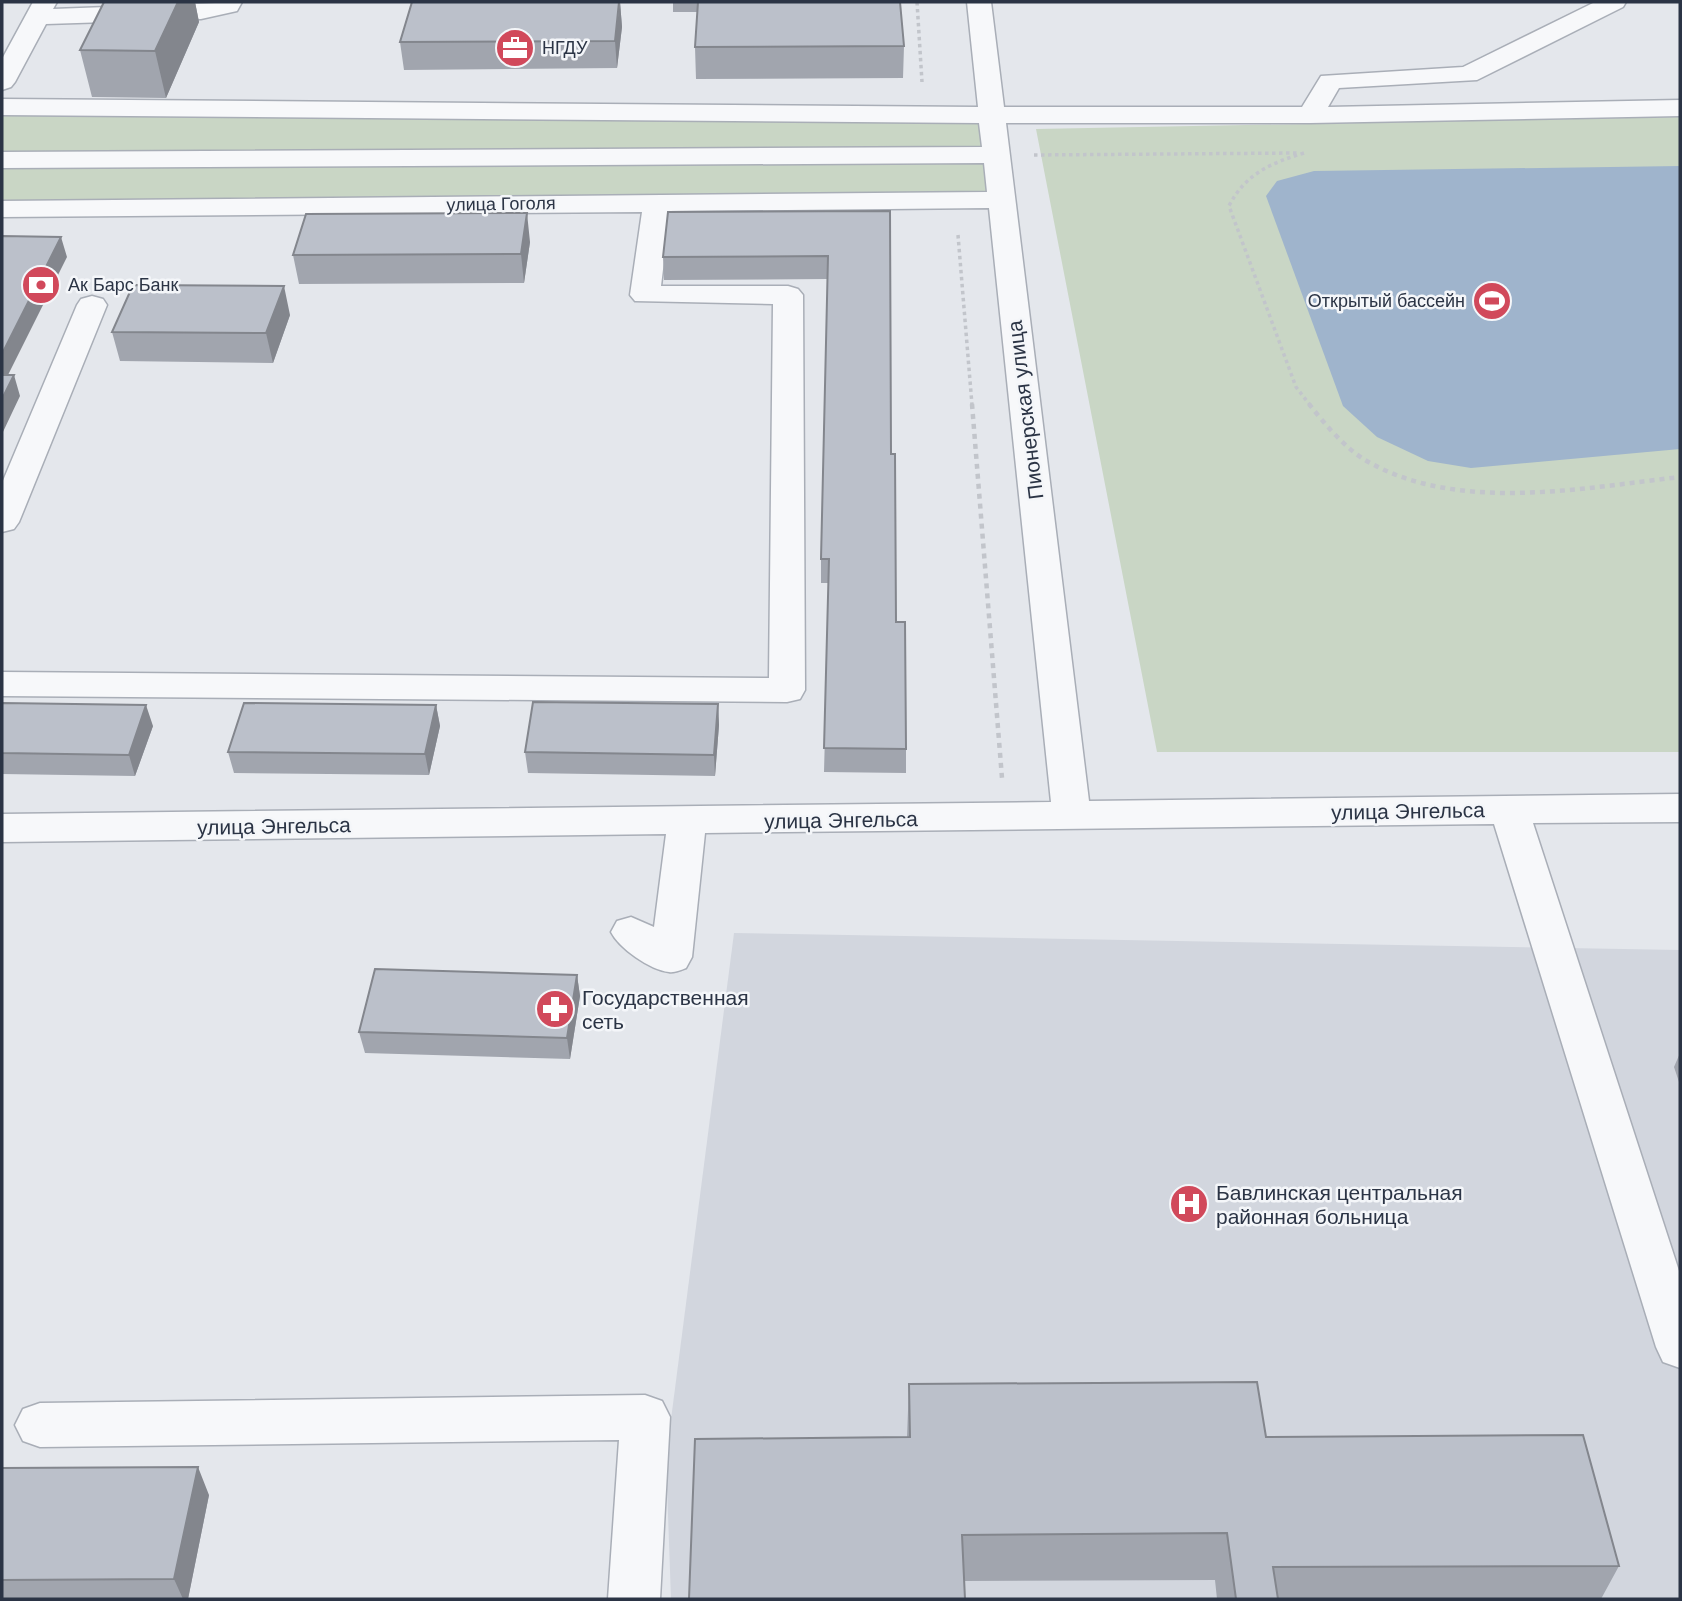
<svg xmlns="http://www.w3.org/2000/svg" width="1682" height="1601" font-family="Helvetica,sans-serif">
	<rect width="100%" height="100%" fill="#e4e7ec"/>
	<path fill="#d2d6de" d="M 734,933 L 1680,950 L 1680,1599 L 671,1599 L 666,1458 Z"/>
	<path fill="#c9d6c5" d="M 2,107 L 990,115 L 1000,200 L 2,209 Z
		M 1680,117 L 1680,752 L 1157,752 L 1036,129 Z"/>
	<path fill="#9fb4cc" d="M 1680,166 L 1680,449 L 1471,468 L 1428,461 L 1377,437 L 1343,406 L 1266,196 L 1277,181 L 1314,171 Z"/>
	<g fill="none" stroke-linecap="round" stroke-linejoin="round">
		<defs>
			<path id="minor" d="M 33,2 L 57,2 L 53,9 L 242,2 L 237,11 L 201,19 L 46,24 L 15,82 L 11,87 L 2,90 L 2,59 Z
				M 967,2 L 991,2 L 1004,107 L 1302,107 L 1321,76 L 1463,67 L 1595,2 L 1626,2 L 1623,7 L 1477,80 L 1339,88 L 1328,107 L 1680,100 L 1680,116 L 1310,123 L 1006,123 L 1089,801 L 1680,794 L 1680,822 L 1533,823 L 1680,1274 L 1680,1368 L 1663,1362 L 1656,1347 L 1494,824 L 705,833 L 692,957 L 686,968 C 681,970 674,973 669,972 C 650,970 619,948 611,932 L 617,921 L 631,917 L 654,927 L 666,834 L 2,842 L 2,814 L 1051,802 L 989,208 L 670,211 L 661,286 L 788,286 L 798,289 L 803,295 L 805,690 L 800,699 L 787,702 L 2,696 L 2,672 L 769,678 L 773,304 L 635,301 L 630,295 L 642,212 L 2,217 L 2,201 L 987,192 L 984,163 L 2,168 L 2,152 L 982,147 L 979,123 L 2,115 L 2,99 L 978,107 Z
				M 92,296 L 103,299 L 107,305 L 19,522 L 14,529 L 2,532 L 2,483 L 77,305 L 81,299 Z
				M 645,1395 L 662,1401 L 670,1417 L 660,1599 L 608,1599 L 619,1440 L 40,1447 L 23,1441 L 15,1425 L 23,1409 L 40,1403 Z"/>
		</defs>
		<use href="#minor" stroke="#a9aeb7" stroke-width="3"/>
		<path stroke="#c2c5cb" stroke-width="3.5" stroke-dasharray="3.5 3.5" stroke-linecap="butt" d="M 917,2 L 922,82
			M 1304,153 C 1271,163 1245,174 1229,206 L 1296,387 L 1310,405
			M 1034,155 L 1298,153
			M 958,235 L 972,405"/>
		<path stroke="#c2c5cb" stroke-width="4.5" stroke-dasharray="5 5" stroke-linecap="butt" d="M 972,404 L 1002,778
			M 1309,404 C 1323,422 1345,448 1365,460 C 1457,514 1581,488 1680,477"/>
		<use href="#minor" fill="#f7f8fa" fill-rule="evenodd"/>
	</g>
	<path fill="#a1a5ae" d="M 104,2 L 195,2 L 199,22 L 166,98 L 92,97 L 80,50 Z
		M 411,2 L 620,2 L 622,27 L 617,68 L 404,70 L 400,42 L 411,4 Z
		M 673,2 L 900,2 L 904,46 L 903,78 L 696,79 L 695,47 L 697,12 L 673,12 Z
		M 890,211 L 891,454 L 896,622 L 906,749 L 906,773 L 824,772 L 829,583 L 821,583 L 821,559 L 828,279 L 664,280 L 663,257 Z
		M 530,242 L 524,283 L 299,284 L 293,255 Z
		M 290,315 L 273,363 L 120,361 L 112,332 Z
		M 2,703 L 153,726 L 135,776 L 2,774 Z
		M 718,704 L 719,725 L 715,776 L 528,773 L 525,752 Z
		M 436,705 L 440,726 L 429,775 L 234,773 L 228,752 Z
		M 577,975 L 580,996 L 570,1059 L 365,1053 L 359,1032 Z
		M 1680,1053 L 1680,1085 L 1674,1067 Z
		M 909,1384 L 1266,1437 L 1619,1566 L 1601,1599 L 1217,1599 L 1215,1580 L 964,1581 L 907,1437 Z
		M 2,1468 L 209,1495 L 188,1599 L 2,1599 Z"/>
	<path fill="#83868d" d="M 178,2 L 195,2 L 199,22 L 166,98 L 155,51 Z
		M 620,2 L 622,27 L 617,68 L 615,41 Z
		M 527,213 L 530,242 L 524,283 L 521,254 Z
		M 61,237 L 67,257 L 2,387 L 2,354 Z
		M 284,286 L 290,315 L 273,363 L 266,333 Z
		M 14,375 L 20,396 L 2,434 L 2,399 Z
		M 718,704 L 719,725 L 715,776 L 714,755 Z
		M 146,705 L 153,726 L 135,776 L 129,755 Z
		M 436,705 L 440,726 L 429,775 L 425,754 Z
		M 577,975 L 580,996 L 570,1059 L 567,1038 Z
		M 198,1467 L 209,1495 L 188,1599 L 183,1599 L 174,1579 Z"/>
	<path fill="#bbc0ca" stroke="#83868d" stroke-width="2" d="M 104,2 L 178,2 L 155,51 L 80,50 Z
		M 412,2 L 619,2 L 615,41 L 400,42 Z
		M 698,2 L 900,2 L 904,46 L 695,47 Z
		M 890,211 L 891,454 L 895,454 L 896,622 L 905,622 L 906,749 L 824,748 L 829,559 L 821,559 L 828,256 L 663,257 L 668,212 Z
		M 527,213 L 521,254 L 293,255 L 306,214 Z
		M 2,236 L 61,237 L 2,354 Z
		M 133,285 L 284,286 L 266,333 L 112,332 Z
		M 2,375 L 14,375 L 2,399 Z
		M 533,702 L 718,704 L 714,755 L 525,752 Z
		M 2,703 L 146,705 L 129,755 L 2,753 Z
		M 244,703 L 436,705 L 425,754 L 228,752 Z
		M 375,969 L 577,975 L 567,1038 L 359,1032 Z
		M 1257,1382 L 1266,1437 L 1583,1435 L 1619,1566 L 1273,1567 L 1278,1599 L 1236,1599 L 1227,1533 L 962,1535 L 965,1599 L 689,1599 L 695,1439 L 910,1437 L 909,1384 Z
		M 198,1467 L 174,1579 L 2,1580 L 2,1468 Z"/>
	<defs>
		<symbol id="office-disc" viewBox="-11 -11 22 22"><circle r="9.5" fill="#d1495b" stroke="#f4f6f9"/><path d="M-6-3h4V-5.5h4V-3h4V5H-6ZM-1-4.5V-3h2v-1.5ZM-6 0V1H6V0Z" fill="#fff"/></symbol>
		<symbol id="bank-disc" viewBox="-11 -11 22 22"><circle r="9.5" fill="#d1495b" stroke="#f4f6f9"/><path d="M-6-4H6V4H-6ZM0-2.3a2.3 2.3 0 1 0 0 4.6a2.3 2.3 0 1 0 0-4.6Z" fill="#fff"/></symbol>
		<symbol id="stadium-disc" viewBox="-11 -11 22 22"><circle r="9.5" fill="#d1495b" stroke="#f4f6f9"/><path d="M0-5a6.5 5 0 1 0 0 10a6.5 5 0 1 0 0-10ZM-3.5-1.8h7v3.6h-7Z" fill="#fff"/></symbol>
		<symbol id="pharmacy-disc" viewBox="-11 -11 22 22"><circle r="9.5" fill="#d1495b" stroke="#f4f6f9"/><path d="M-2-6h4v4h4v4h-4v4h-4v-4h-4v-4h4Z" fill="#fff"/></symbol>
		<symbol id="hospital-disc" viewBox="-11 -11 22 22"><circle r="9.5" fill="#d1495b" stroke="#f4f6f9"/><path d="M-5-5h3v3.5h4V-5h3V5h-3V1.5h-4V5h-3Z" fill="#fff"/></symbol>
	</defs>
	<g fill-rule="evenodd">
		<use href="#office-disc" x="493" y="26" width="44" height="44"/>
		<use href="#bank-disc" x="19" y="263" width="44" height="44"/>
		<use href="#stadium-disc" x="1470" y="279" width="44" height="44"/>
		<use href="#pharmacy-disc" x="533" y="987" width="44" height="44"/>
		<use href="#hospital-disc" x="1167" y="1182" width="44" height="44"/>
	</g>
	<g text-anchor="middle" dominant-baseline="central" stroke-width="5" stroke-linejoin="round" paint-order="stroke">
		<g font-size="18" fill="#2b3445" stroke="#f4f6f9" text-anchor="start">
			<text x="542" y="48">НГДУ</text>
			<text x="68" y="285">Ак Барс Банк</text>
			<text x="1465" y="301" text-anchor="end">Открытый бассейн</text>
		</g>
		<g font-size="18" fill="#2b3445" stroke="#f4f6f9">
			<text transform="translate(501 204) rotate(-1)">улица Гоголя</text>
		</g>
		<g font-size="21" fill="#2b3445" stroke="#f4f6f9">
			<text transform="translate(1025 410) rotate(-97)">Пионерская улица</text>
			<text transform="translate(1408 811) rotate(-1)">улица Энгельса</text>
			<text transform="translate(841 820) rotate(-1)">улица Энгельса</text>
			<text transform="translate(274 826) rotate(-1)">улица Энгельса</text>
		</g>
		<g font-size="21" fill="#2b3445" stroke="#f4f6f9" text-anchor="start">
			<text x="582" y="997">Государственная<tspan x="582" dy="24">сеть</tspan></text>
			<text x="1216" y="1192">Бавлинская центральная<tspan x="1216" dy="24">районная больница</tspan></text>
		</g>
	</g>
	<rect width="1682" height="1601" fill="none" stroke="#2b3445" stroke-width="7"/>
</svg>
